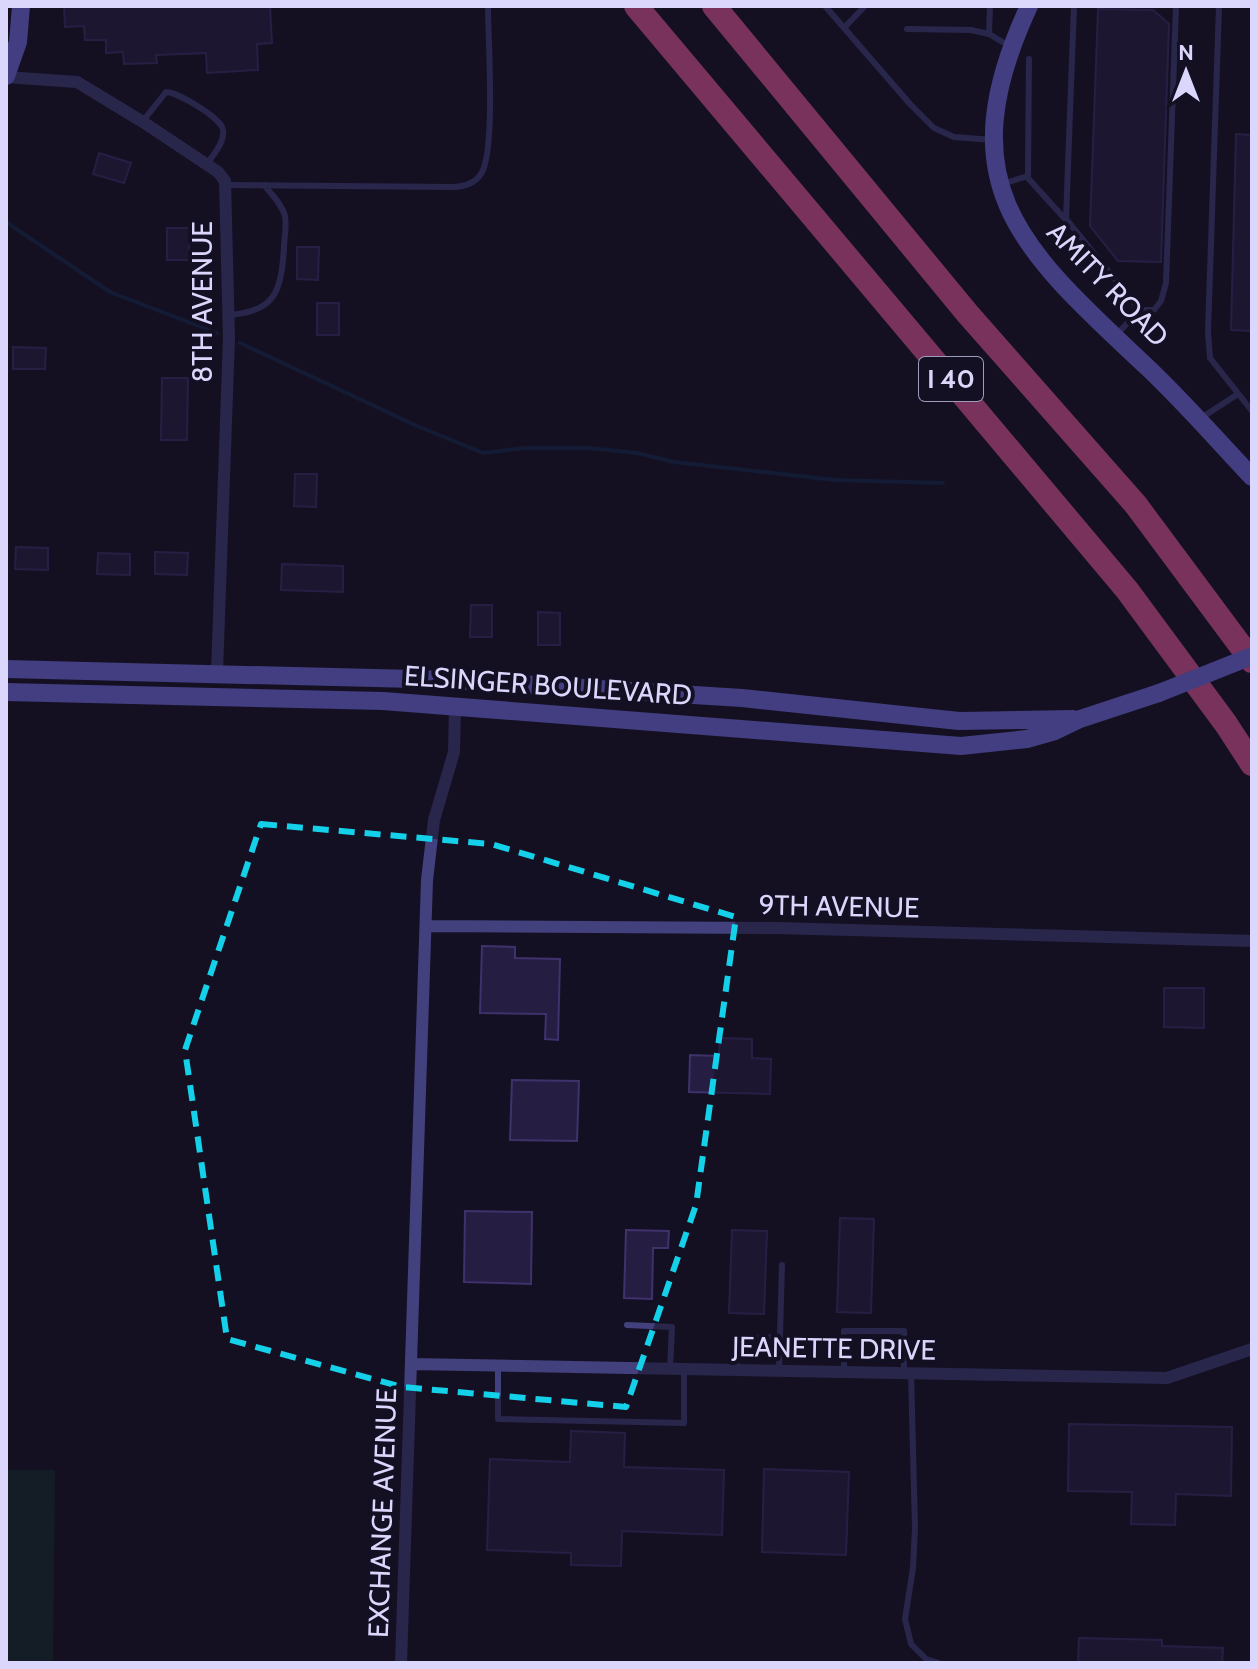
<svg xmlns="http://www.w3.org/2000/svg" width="1258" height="1669" font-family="Cabin,sans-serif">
	<rect width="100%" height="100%" fill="#141023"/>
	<path fill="#142d2c" d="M 6,1470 L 55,1470 L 53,1663 L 6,1663 Z"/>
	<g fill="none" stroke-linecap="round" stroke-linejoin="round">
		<path stroke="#142849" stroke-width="4" d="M 6,222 L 110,292 L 217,333
			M 240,343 L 417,426 L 483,453 L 526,448 L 589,448 L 637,453 L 674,462 L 835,480 L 943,483"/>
	</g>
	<path fill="#261e42" stroke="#3f326c" stroke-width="2" d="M 64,6 L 270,6 L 272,43 L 257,44 L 258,70 L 207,73 L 206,53 L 156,55 L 157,63 L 124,64 L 123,52 L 106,53 L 106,40 L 85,40 L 84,26 L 65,27 Z
		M 1098,9 L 1153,10 L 1169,24 L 1161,262 L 1118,261 L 1090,226 Z
		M 1236,134 L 1252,135 L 1252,331 L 1231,330 Z
		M 99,153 L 131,163 L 124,183 L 93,174 Z
		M 167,228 L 189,228 L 189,260 L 167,260 Z
		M 297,247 L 319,247 L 318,280 L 297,279 Z
		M 317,303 L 339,303 L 339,335 L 317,335 Z
		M 13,347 L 46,348 L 45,369 L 13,369 Z
		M 162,378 L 188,378 L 187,440 L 161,440 Z
		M 295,474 L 317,474 L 316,507 L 294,506 Z
		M 16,547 L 48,548 L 48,570 L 15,569 Z
		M 155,552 L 188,553 L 187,575 L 155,574 Z
		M 98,553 L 130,554 L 130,575 L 97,574 Z
		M 282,564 L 343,566 L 343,592 L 281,590 Z
		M 471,605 L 492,605 L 492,637 L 470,637 Z
		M 538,612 L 560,613 L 560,645 L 538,645 Z
		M 482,946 L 515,947 L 515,958 L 560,959 L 558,1040 L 545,1039 L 546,1014 L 480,1013 Z
		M 1164,988 L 1204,988 L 1204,1028 L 1164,1027 Z
		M 720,1038 L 752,1039 L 752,1058 L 771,1059 L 770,1094 L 689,1092 L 690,1055 L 719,1056 Z
		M 512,1080 L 579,1081 L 577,1141 L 510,1140 Z
		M 465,1211 L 532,1212 L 531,1284 L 464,1282 Z
		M 840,1218 L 874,1219 L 871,1313 L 837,1312 Z
		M 626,1230 L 669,1231 L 668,1248 L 653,1248 L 652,1299 L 624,1298 Z
		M 732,1230 L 767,1231 L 764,1314 L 729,1313 Z
		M 1069,1424 L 1232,1427 L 1231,1496 L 1176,1494 L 1175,1525 L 1131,1524 L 1132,1492 L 1068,1491 Z
		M 571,1431 L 625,1433 L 624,1467 L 724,1470 L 722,1535 L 622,1531 L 621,1566 L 571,1565 L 571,1553 L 487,1550 L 490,1459 L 570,1462 Z
		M 764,1469 L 849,1472 L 846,1555 L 762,1552 Z
		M 1079,1638 L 1162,1640 L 1162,1646 L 1223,1648 L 1222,1663 L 1078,1663 Z"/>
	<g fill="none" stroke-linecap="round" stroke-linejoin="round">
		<path stroke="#43407e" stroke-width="6" d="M 825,6 L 910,104 L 934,128 L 954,137 L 993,140
			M 1074,6 L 1066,219 L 1140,310 L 1154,310 L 1161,301 L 1166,283 L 1176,6
			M 1219,6 L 1208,332 L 1210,358 L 1252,411
			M 844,28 L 865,6
			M 907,29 L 971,30 L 989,34 L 1011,47
			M 989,34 L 990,6
			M 143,121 L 166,92 C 177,92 222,118 223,130 C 225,142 213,155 207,164
			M 1027,177 L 1065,219
			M 1002,184 L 1028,176 L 1029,59
			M 225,185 L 454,187 C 465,186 474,184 481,174 C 496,151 488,39 488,6
			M 228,315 C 276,312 281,291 284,248 C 284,239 287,226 285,216 C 282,204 271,194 264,185
			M 1117,334 L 1140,310
			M 1201,418 L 1238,394
			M 627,1325 L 672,1327 L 670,1369
			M 498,1366 L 498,1419 L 684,1423 L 684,1369
			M 736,1370 L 737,1345 L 742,1338 L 780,1337
			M 779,1370 L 782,1265
			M 844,1372 L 844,1331 L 904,1331 L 904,1373
			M 911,1373 L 915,1528 L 913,1568 L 905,1619 L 911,1644 L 926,1659 L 939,1663"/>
		<path stroke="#43407e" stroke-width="12" d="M 6,77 L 77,82 L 143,122 L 218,172 L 225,181 L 229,338 L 217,672
			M 426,926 L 776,928 L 1252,941
			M 411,1364 L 1167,1378 L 1252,1349
			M 401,1663 L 427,880 L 434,820 L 454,752 L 455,707"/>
		<path stroke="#7b75f3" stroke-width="18" d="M 1029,6 C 946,185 1020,248 1147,367 C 1184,402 1217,440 1252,477
			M 6,76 L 18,42 L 21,6
			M 6,669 L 454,680 L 742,698 L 959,721 L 1073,719
			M 6,692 L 383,701 L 961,746 L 1027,739 L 1055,731 L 1080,719 L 1159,693"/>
		<path stroke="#f15ca0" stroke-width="24" d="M 636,6 L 1127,590 L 1226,724 L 1252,764
			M 714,6 L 967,313 L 1136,505 L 1252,661"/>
		<path stroke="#7b75f3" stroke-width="18" d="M 1159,693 L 1252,656"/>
	</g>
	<path d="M0 0H1258V1669H0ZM 261,824 L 491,844 L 736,917 L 696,1205 L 626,1407 L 402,1387 L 227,1339 L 185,1050 Z" fill="#141023" fill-opacity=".55" fill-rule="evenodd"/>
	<path fill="none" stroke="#14d0e9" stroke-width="6" stroke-dasharray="16 10" stroke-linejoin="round" d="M 261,824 L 491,844 L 736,917 L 696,1205 L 626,1407 L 402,1387 L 227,1339 L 185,1050 Z"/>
	<g text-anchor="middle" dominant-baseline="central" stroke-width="8" stroke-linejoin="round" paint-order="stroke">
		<rect fill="#141023" stroke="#9f9bba" stroke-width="2" x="919" y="357" width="64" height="44" rx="6"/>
		<g font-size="26" font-weight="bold" fill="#dbd6fb">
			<text x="951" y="379">I 40</text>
		</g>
		<g font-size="28" fill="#dbd6fb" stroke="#141023">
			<text transform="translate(1108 284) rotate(46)">AMITY ROAD</text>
			<text transform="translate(202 302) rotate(-90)">8TH AVENUE</text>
			<text transform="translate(548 685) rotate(4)">ELSINGER BOULEVARD</text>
			<text transform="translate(839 906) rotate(1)">9TH AVENUE</text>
			<text transform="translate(834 1348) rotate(1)">JEANETTE DRIVE</text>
			<text transform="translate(382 1513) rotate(-88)">EXCHANGE AVENUE</text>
		</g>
	</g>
	<rect width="1258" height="1669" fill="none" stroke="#dbd6fb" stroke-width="16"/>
	<g transform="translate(1186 72)" stroke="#141023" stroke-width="6" paint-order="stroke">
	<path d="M0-6L14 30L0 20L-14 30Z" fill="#dbd6fb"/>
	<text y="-12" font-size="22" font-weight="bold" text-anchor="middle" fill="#dbd6fb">N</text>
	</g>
</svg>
